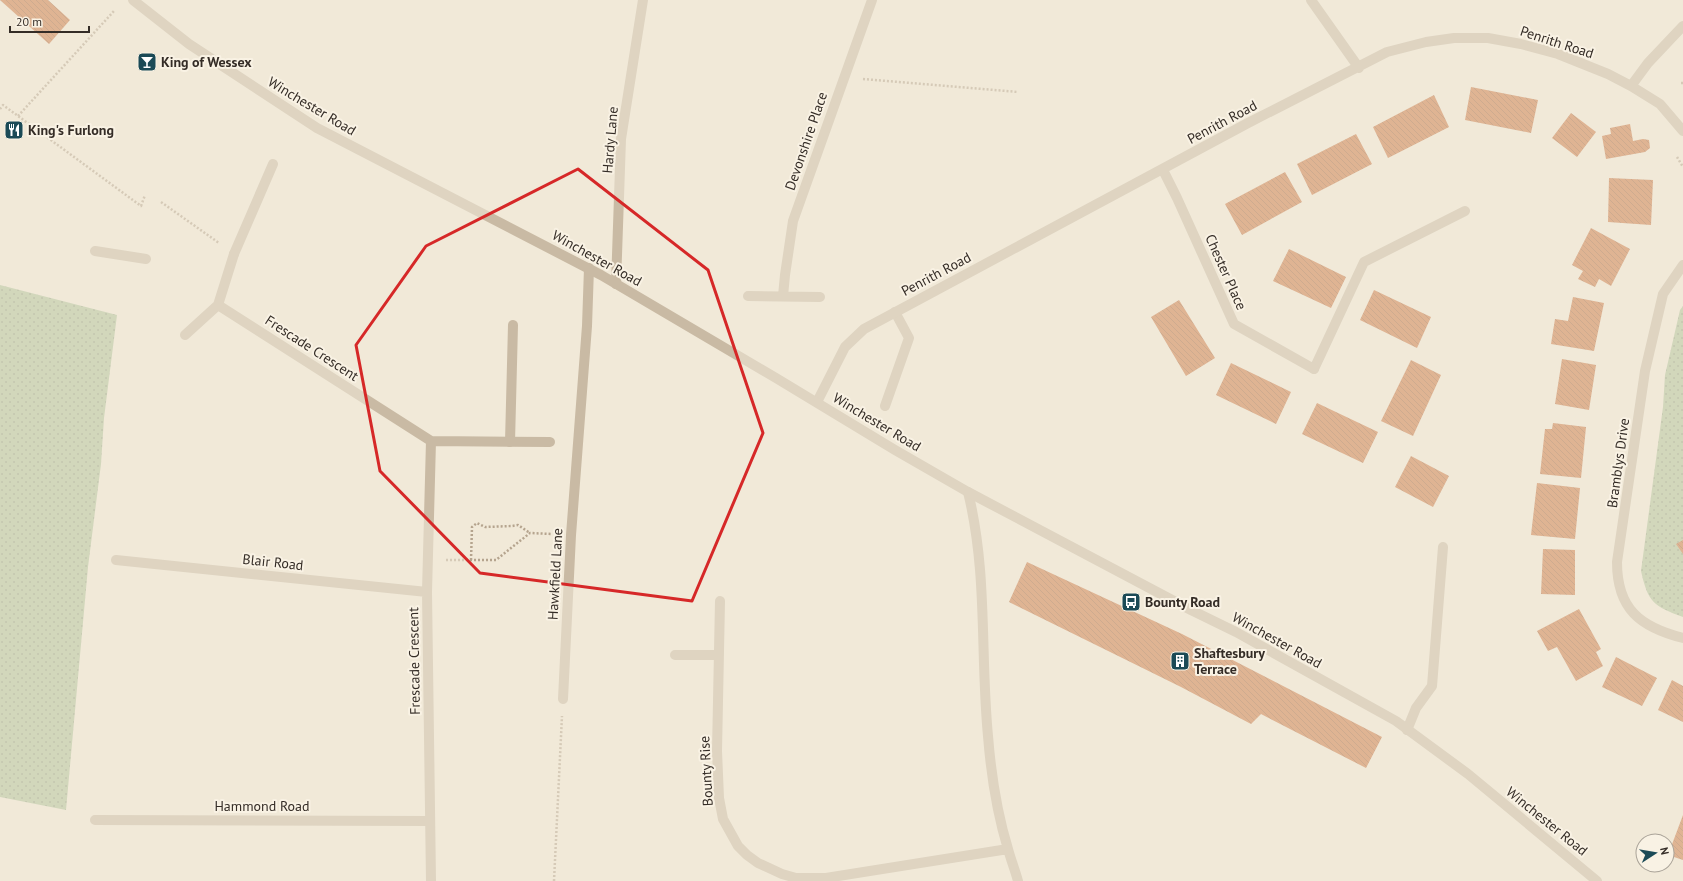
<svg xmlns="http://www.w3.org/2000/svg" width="1683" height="881" font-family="'PT Sans',sans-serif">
	<defs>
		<pattern id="garden-dots" width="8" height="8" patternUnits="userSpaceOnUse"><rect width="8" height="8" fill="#adc098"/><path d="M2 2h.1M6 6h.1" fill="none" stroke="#8e9c7c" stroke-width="1.8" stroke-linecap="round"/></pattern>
		<pattern id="building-back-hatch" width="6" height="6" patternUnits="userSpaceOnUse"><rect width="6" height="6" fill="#c9733f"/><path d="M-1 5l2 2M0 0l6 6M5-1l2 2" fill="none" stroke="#a45f35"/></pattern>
	</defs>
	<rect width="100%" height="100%" fill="#f1e9d8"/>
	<path fill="url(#garden-dots)" d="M 0,285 L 117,315 L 104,418 L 101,464 L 88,567 L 66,810 L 0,797 Z
		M 1683,306 L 1683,617 C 1653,606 1648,602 1641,571 L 1663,407 L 1665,375 L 1680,310 Z"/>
	<path fill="url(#building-back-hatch)" d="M 0,0 L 48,0 L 70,20 L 49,44 Z
		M 1471,87 L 1538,100 L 1531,133 L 1465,120 Z
		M 1434,95 L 1449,127 L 1388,158 L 1373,127 Z
		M 1571,113 L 1596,132 L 1577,157 L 1552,138 Z
		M 1630,124 L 1633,141 L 1643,139 L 1649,140 L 1650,148 L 1645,152 L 1606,159 L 1602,136 L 1611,134 L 1610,128 Z
		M 1356,134 L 1372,164 L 1312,195 L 1297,164 Z
		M 1285,172 L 1302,202 L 1242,235 L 1225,204 Z
		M 1609,178 L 1653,180 L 1651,225 L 1608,222 Z
		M 1591,228 L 1630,249 L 1611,286 L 1599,279 L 1595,287 L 1578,279 L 1583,271 L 1572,265 Z
		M 1289,249 L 1346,277 L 1331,308 L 1273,281 Z
		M 1374,290 L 1431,317 L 1417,348 L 1360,320 Z
		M 1573,297 L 1604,303 L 1594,351 L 1551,344 L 1555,319 L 1568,321 Z
		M 1179,300 L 1215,358 L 1186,376 L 1151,317 Z
		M 1562,359 L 1596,365 L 1589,410 L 1555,404 Z
		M 1411,360 L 1441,375 L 1413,436 L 1381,421 Z
		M 1231,363 L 1291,392 L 1276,424 L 1216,395 Z
		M 1317,403 L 1378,432 L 1363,463 L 1302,434 Z
		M 1553,423 L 1586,427 L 1581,478 L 1540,474 L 1545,429 L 1552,429 Z
		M 1411,456 L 1449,476 L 1433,507 L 1395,487 Z
		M 1537,483 L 1580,488 L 1575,539 L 1531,535 Z
		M 1683,540 L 1683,554 L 1676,544 Z
		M 1543,549 L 1575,550 L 1575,595 L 1541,594 Z
		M 1027,562 L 1182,634 L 1382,737 L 1366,768 L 1261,714 L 1251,724 L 1181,687 L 1009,602 Z
		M 1579,609 L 1601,649 L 1596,652 L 1603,666 L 1576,681 L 1557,647 L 1548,651 L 1537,631 Z
		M 1616,657 L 1657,678 L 1642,706 L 1602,687 Z
		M 1672,680 L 1683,686 L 1683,722 L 1658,710 Z
		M 1683,815 L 1683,860 L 1668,855 Z"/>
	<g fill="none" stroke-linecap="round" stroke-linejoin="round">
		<path stroke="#b5a48e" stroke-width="2.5" stroke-dasharray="2 2" stroke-linecap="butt" d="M 863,79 L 1018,92
			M 1681,83 L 1683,83
			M 0,109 L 3,105 L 141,206 L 145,195
			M 18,116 L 114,11
			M 1677,157 L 1683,167
			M 161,202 L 219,243
			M 446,560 L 496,560 L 530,533 L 552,534
			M 471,560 L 472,527 L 477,523 L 485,527 L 512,526 L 518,525 L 530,533
			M 554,881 L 562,716"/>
		<path stroke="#c9baa4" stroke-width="10" d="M 95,251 L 146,259
			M 234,254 L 273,164
			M 1314,369 L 1364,262 L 1465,211
			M 885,406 L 909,338 L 895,312
			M 510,442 L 513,325
			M 1407,730 L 1416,708 L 1432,686 L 1443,547"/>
		<path stroke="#c9baa4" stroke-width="10" d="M 1311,0 L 1359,68
			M 1631,86 L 1648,63 L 1683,26
			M 1163,170 L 1177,198 L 1234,324 L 1314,369
			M 1683,265 L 1663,294 L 1645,371 L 1617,562 C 1617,609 1640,627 1683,638
			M 616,284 L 621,139 L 643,0
			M 748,296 L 820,297
			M 783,296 L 785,275 L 793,221 L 872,0
			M 218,305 L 431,441 L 427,592 L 431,881
			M 185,335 L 218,305 L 234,254
			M 817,402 L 845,347 L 864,329 L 1248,123 L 1387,52 L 1426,42 L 1454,38 L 1488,38 L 1521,44 L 1558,54 L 1608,74 L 1631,86 L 1660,104 L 1683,131
			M 431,441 L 550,442
			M 968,492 C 988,574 980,653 988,736 C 991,774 997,813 1008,849 C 1011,860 1015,870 1018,881
			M 116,560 L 427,592
			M 720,601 L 717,751 L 719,798 L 723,819 L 738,846 L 747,855 L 758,863 L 782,874 L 796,878 L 826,878 L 1008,849
			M 675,655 L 719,655
			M 563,699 L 571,535 L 587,326 L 589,268
			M 95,820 L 430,821"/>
		<path stroke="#c9baa4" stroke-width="10" d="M 133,0 L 189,44 L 317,128 L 601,275 L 776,378 L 895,450 L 968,492 L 1191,610 L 1236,632 L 1396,721 L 1468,774 L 1597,881"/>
	</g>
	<path d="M0 0H1683V881H0ZM 578,169 L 708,270 L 763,433 L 692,601 L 480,573 L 380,471 L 356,345 L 426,246 Z" fill="#f1e9d8" fill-opacity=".55" fill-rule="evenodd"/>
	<path fill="none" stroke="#d62828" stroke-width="3" stroke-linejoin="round" d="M 578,169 L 708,270 L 763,433 L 692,601 L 480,573 L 380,471 L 356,345 L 426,246 Z"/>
	<defs>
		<symbol id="bar-square" viewBox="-11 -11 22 22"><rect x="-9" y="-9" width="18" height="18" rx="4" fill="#1b4a56" stroke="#f9f2e4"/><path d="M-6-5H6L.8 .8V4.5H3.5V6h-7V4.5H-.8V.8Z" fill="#fff"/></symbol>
		<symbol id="restaurant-square" viewBox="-11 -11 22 22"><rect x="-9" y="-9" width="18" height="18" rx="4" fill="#1b4a56" stroke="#f9f2e4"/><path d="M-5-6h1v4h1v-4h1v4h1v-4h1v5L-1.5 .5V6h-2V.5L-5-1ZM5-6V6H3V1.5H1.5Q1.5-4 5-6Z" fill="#fff"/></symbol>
		<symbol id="bus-square" viewBox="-11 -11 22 22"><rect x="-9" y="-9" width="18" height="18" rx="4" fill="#1b4a56" stroke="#f9f2e4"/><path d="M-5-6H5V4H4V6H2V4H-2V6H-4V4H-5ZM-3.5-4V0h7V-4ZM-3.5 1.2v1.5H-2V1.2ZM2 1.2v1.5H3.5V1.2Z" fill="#fff"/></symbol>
		<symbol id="building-square" viewBox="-11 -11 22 22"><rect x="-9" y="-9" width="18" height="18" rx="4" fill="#1b4a56" stroke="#f9f2e4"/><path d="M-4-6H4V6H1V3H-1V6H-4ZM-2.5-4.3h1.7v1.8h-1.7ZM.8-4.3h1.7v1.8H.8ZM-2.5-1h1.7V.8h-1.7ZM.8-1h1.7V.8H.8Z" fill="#fff"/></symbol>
	</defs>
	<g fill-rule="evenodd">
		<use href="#bar-square" x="136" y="51" width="22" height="22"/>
		<use href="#restaurant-square" x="3" y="119" width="22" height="22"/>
		<use href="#bus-square" x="1120" y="591" width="22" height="22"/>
		<use href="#building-square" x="1169" y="650" width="22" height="22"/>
	</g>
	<g text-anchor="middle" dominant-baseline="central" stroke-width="4" stroke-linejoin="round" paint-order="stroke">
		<g font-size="14" fill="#342c26" stroke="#f9f2e4">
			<text transform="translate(1557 42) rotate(18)">Penrith Road</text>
			<text transform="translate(312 106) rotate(31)">Winchester Road</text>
			<text transform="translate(1222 122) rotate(-28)">Penrith Road</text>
			<text transform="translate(610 140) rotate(-85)">Hardy Lane</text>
			<text transform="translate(806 141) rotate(-71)">Devonshire Place</text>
			<text transform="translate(597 258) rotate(29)">Winchester Road</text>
			<text transform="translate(1226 272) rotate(66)">Chester Place</text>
			<text transform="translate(936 274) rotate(-28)">Penrith Road</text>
			<text transform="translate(312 348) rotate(33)">Frescade Crescent</text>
			<text transform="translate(877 422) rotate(31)">Winchester Road</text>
			<text transform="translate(1618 463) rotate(-82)">Bramblys Drive</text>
			<text transform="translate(273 562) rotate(6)">Blair Road</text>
			<text transform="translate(555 574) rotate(-87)">Hawkfield Lane</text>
			<text transform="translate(1277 640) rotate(29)">Winchester Road</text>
			<text transform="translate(414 661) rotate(-91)">Frescade Crescent</text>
			<text transform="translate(706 771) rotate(-93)">Bounty Rise</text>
			<text x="262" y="806">Hammond Road</text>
			<text transform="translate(1547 821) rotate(39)">Winchester Road</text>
		</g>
		<g font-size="14" font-weight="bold" fill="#342c26" stroke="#f9f2e4" text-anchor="start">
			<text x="161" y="62">King of Wessex</text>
			<text x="28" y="130">King's Furlong</text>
			<text x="1145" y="602">Bounty Road</text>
			<text x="1194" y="653">Shaftesbury<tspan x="1194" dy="16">Terrace</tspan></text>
		</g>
	</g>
	<g transform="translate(1655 853) rotate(78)"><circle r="19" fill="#f9f2e4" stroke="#aaa398"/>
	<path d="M0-3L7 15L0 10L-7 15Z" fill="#1b4a56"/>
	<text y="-6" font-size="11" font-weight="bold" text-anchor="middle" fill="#342c26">N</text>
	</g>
	<path d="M10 26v6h79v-6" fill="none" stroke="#342c26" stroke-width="2"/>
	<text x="16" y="26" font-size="12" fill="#342c26" stroke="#f9f2e4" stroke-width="3" paint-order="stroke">20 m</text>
</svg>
